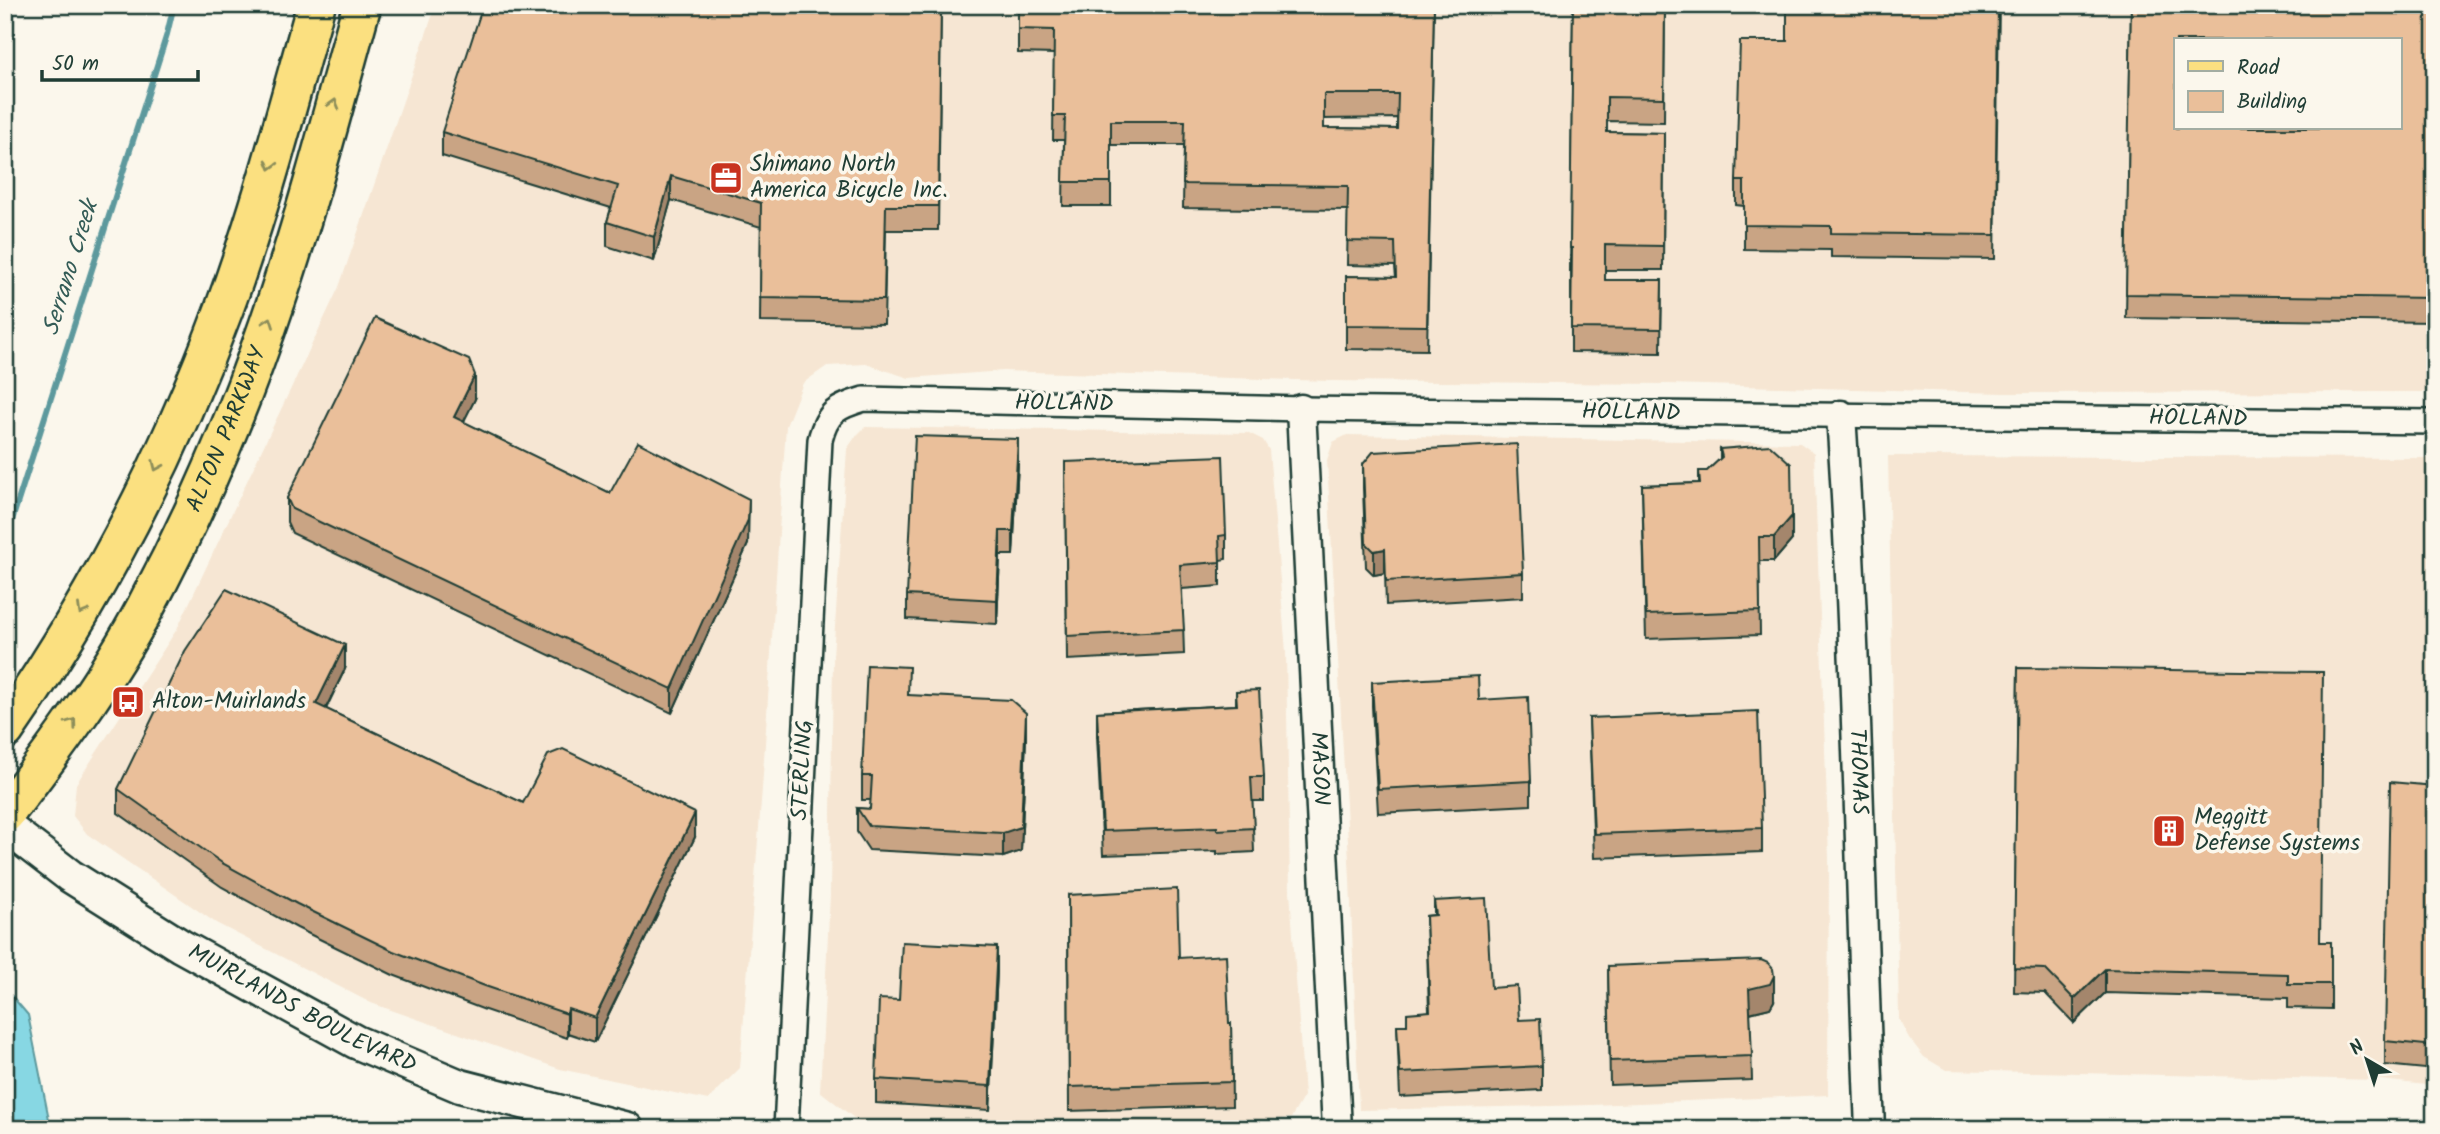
<svg xmlns="http://www.w3.org/2000/svg" width="2440" height="1134" font-family="Kalam,sans-serif">
	<rect width="100%" height="100%" fill="#fbf7ec"/>
	<filter id="ink" filterUnits="userSpaceOnUse"><feTurbulence type="fractalNoise" baseFrequency=".0143" numOctaves="2"/><feDisplacementMap in="SourceGraphic" scale="14" xChannelSelector="R" yChannelSelector="G"/><feConvolveMatrix kernelMatrix="1 2 1 2 8 2 1 2 1" color-interpolation-filters="sRGB"/></filter>
	<g filter="url(#ink)">
		<path fill="#f6e6d3" fill-rule="evenodd" d="M 436,5 L 2435,5 L 2435,392 L 2004,393 L 1667,384 L 1330,381 L 1003,371 L 909,378 L 866,364 L 827,366 L 803,383 L 786,426 L 762,789 L 740,1068 L 708,1100 L 560,1069 L 371,1003 L 216,923 L 87,834 L 73,816 L 76,784 L 177,629 L 339,287 ZM 2176,40 L 2400,40 L 2400,128 L 2176,128 Z
			M 865,427 L 1249,433 L 1263,440 L 1269,450 L 1286,652 L 1290,891 L 1304,1096 L 1291,1118 L 1184,1129 L 905,1129 L 863,1125 L 820,1091 L 830,895 L 833,656 L 847,449 L 856,436 Z
			M 1347,435 L 1800,443 L 1814,453 L 1829,858 L 1828,1095 L 1592,1105 L 1359,1110 L 1350,879 L 1327,460 L 1333,442 Z
			M 1888,456 L 2435,458 L 2435,1086 L 2381,1080 L 1946,1070 L 1924,1057 L 1909,1038 L 1899,1019 Z"/>
		<path fill="#87d7e3" stroke="#5d999d" stroke-width="2" d="M 5,988 L 28,1015 L 51,1129 L 5,1129 Z"/>
		<g fill="none" stroke-linecap="round" stroke-linejoin="round">
			<path stroke="#5d999d" stroke-width="6" d="M 5,542 L 167,34 L 174,5"/>
			<defs>
				<path id="minor" d="M 786,1129 L 820,440 C 827,412 837,407 864,399 L 1301,409 L 2435,422"/>
				<g id="tertiary">
					<path id="s1" d="M 1301,409 L 1337,1129"/>
					<path id="s2" d="M 1841,415 C 1857,653 1860,891 1870,1129"/>
				</g>
				<g id="secondary">
					<path id="s3" d="M 5,826 L 70,876 L 181,946 L 356,1042 L 460,1086 L 627,1129"/>
				</g>
				<g id="primary">
					<path d="M 5,730 C 95,600 169,458 224,309 C 261,209 287,107 316,5"/>
					<path id="s4" d="M 5,814 C 56,748 106,681 145,608 C 198,509 243,402 278,296 C 310,200 335,102 362,5"/>
				</g>
			</defs>
			<use href="#minor" stroke="#1f3d34" stroke-width="28"/>
			<use href="#tertiary" stroke="#1f3d34" stroke-width="33"/>
			<use href="#secondary" stroke="#1f3d34" stroke-width="37"/>
			<use href="#primary" stroke="#1f3d34" stroke-width="42"/>
			<use href="#minor" stroke="#fbf7ec" stroke-width="23"/>
			<use href="#tertiary" stroke="#fbf7ec" stroke-width="28"/>
			<use href="#secondary" stroke="#fbf7ec" stroke-width="32"/>
			<use href="#primary" stroke="#fbe080" stroke-width="37"/>
		</g>
		<path fill="#c9a484" stroke="#1f3d34" stroke-width="2" fill-rule="evenodd" d="M 941,5 L 938,230 L 886,230 L 884,324 L 760,322 L 761,227 L 671,200 L 654,261 L 607,246 L 607,222 L 611,208 L 442,156 L 442,132 Z
			M 1018,5 L 1434,5 L 1427,350 L 1346,349 L 1346,276 L 1396,277 L 1395,266 L 1347,265 L 1348,210 L 1183,208 L 1184,145 L 1111,145 L 1111,206 L 1063,206 L 1064,140 L 1053,140 L 1054,54 L 1018,53 ZM 1397,118 L 1397,129 L 1324,128 L 1324,119 Z
			M 1573,5 L 1665,5 L 1664,122 L 1607,121 L 1607,132 L 1664,133 L 1663,270 L 1605,270 L 1605,280 L 1662,280 L 1661,353 L 1571,352 L 1571,272 L 1570,272 Z
			M 1999,5 L 1995,259 L 1831,257 L 1831,250 L 1744,249 L 1744,206 L 1736,205 L 1736,181 L 1787,41 Z
			M 2131,5 L 2435,5 L 2435,322 L 2126,318 Z
			M 475,399 L 463,422 L 610,493 L 748,544 L 672,713 L 292,533 L 287,522 L 287,498 Z
			M 1720,449 L 1792,540 L 1774,561 L 1759,561 L 1760,635 L 1646,639 L 1642,485 L 1699,483 L 1699,471 L 1707,471 L 1720,459 Z
			M 1065,462 L 1226,535 L 1226,559 L 1220,560 L 1220,586 L 1182,589 L 1184,654 L 1067,660 Z
			M 1018,463 L 1013,555 L 1000,555 L 997,624 L 907,619 L 907,595 Z
			M 1363,464 L 1523,573 L 1523,597 L 1386,605 L 1385,573 L 1374,575 L 1366,567 L 1363,488 Z
			M 2018,668 L 2320,942 L 2331,942 L 2331,1009 L 2288,1008 L 2288,998 L 2105,993 L 2074,1023 L 2045,993 L 2014,992 Z
			M 345,669 L 326,709 L 523,803 L 695,837 L 595,1042 L 568,1033 L 567,1038 L 485,1010 L 393,975 L 297,928 L 222,887 L 118,813 L 118,789 Z
			M 1372,682 L 1479,700 L 1531,781 L 1531,805 L 1378,813 L 1372,706 Z
			M 1236,691 L 1264,777 L 1264,801 L 1252,801 L 1254,852 L 1217,854 L 1217,851 L 1103,855 L 1097,736 L 1097,712 L 1236,705 Z
			M 909,695 L 1026,737 L 1021,851 L 1003,857 L 869,850 L 857,832 L 857,808 L 870,809 L 871,800 L 862,800 L 862,776 Z
			M 1589,718 L 1762,828 L 1762,852 L 1594,858 Z
			M 2435,786 L 2435,1070 L 2385,1065 L 2385,1041 Z
			M 1068,895 L 1179,958 L 1229,1023 L 1231,1023 L 1232,1106 L 1069,1111 Z
			M 1434,901 L 1491,988 L 1519,1020 L 1542,1066 L 1542,1090 L 1400,1097 L 1397,1025 L 1407,1025 L 1429,1011 L 1426,916 L 1434,915 Z
			M 1608,966 L 1774,1001 L 1770,1008 L 1750,1013 L 1752,1080 L 1610,1085 Z
			M 997,971 L 990,1110 L 876,1103 L 876,1079 L 899,1000 Z"/>
		<path fill="#a4866c" stroke="#1f3d34" stroke-width="2" d="M 671,176 L 671,200 L 654,261 L 654,237 Z
			M 475,375 L 475,399 L 454,441 L 454,417 Z
			M 1018,439 L 1018,463 L 1013,555 L 1013,531 Z
			M 749,499 L 748,544 L 672,713 L 672,689 Z
			M 1792,516 L 1792,540 L 1774,561 L 1774,537 Z
			M 1000,531 L 1000,555 L 997,624 L 997,600 Z
			M 1385,549 L 1385,573 L 1374,575 L 1374,551 Z
			M 345,645 L 345,669 L 316,728 L 316,704 Z
			M 1026,713 L 1026,737 L 1021,851 L 1003,857 L 1003,833 Z
			M 695,813 L 695,837 L 595,1042 L 595,1018 Z
			M 997,947 L 997,971 L 990,1110 L 990,1086 Z
			M 2105,969 L 2105,993 L 2074,1023 L 2074,999 Z
			M 1774,976 L 1774,1001 L 1770,1008 L 1749,1013 L 1749,989 Z
			M 568,1009 L 568,1033 L 567,1038 L 567,1014 Z"/>
		<path fill="#eabf9a" stroke="#1f3d34" stroke-width="2" fill-rule="evenodd" d="M 483,5 L 941,5 L 938,206 L 886,206 L 884,300 L 760,298 L 761,203 L 671,176 L 654,237 L 607,222 L 618,186 L 442,132 Z
			M 1018,5 L 1434,5 L 1427,326 L 1346,325 L 1346,276 L 1396,277 L 1395,242 L 1347,241 L 1348,186 L 1183,184 L 1185,121 L 1111,121 L 1111,182 L 1063,182 L 1065,116 L 1053,116 L 1054,30 L 1018,29 ZM 1324,94 L 1398,94 L 1397,129 L 1324,128 Z
			M 1573,5 L 1665,5 L 1664,98 L 1607,97 L 1607,132 L 1664,133 L 1663,246 L 1605,245 L 1605,280 L 1662,280 L 1661,329 L 1571,328 L 1572,248 L 1570,248 Z
			M 1787,5 L 1998,5 L 1995,235 L 1831,233 L 1831,226 L 1744,225 L 1744,181 L 1736,181 L 1740,41 L 1787,41 Z
			M 2131,5 L 2435,5 L 2435,298 L 2126,294 ZM 2176,40 L 2400,40 L 2400,128 L 2176,128 Z
			M 375,318 L 469,360 L 475,375 L 454,417 L 610,493 L 638,442 L 749,499 L 748,520 L 672,689 L 292,509 L 287,498 Z
			M 915,436 L 1018,439 L 1013,531 L 1000,531 L 997,600 L 907,595 Z
			M 1517,444 L 1523,573 L 1386,581 L 1385,549 L 1374,551 L 1366,543 L 1363,464 L 1373,452 Z
			M 1770,445 L 1791,464 L 1792,516 L 1774,537 L 1759,537 L 1760,611 L 1646,615 L 1642,485 L 1700,483 L 1699,471 L 1707,471 L 1722,457 L 1720,449 Z
			M 1223,456 L 1226,535 L 1219,536 L 1220,562 L 1180,565 L 1184,630 L 1067,636 L 1065,462 Z
			M 226,589 L 345,645 L 316,704 L 523,803 L 548,755 L 563,749 L 695,813 L 595,1018 L 568,1009 L 567,1014 L 485,986 L 393,951 L 297,904 L 222,863 L 118,789 L 185,651 Z
			M 867,665 L 909,667 L 908,695 L 1011,700 L 1026,713 L 1021,827 L 1003,833 L 869,826 L 857,808 L 870,809 L 872,776 L 862,776 Z
			M 2018,668 L 2323,672 L 2320,942 L 2331,942 L 2331,984 L 2288,984 L 2288,974 L 2105,969 L 2074,999 L 2045,969 L 2014,968 Z
			M 1478,676 L 1479,700 L 1528,697 L 1531,781 L 1378,789 L 1372,682 Z
			M 1259,690 L 1264,777 L 1251,777 L 1254,828 L 1217,830 L 1217,827 L 1103,831 L 1097,712 L 1237,705 L 1236,691 Z
			M 1758,711 L 1762,828 L 1594,834 L 1589,718 Z
			M 2390,782 L 2435,786 L 2435,1046 L 2385,1041 Z
			M 1177,889 L 1179,958 L 1226,955 L 1229,1023 L 1231,1023 L 1232,1082 L 1069,1087 L 1068,895 Z
			M 1486,898 L 1491,988 L 1517,986 L 1519,1020 L 1540,1019 L 1542,1066 L 1400,1073 L 1397,1025 L 1407,1025 L 1407,1013 L 1430,1011 L 1426,916 L 1436,915 L 1434,901 Z
			M 902,942 L 997,947 L 990,1086 L 876,1079 L 879,999 L 899,1000 Z
			M 1761,960 L 1768,963 L 1773,969 L 1774,976 L 1770,984 L 1749,989 L 1752,1056 L 1610,1061 L 1608,966 Z"/>
		<defs><path id="oneway-chevron" d="M-2-3.5L2.5 0L-2 3.5" fill="none" stroke-width="1.6" stroke-linecap="round" stroke-linejoin="round" transform="scale(1.75)"/></defs>
		<g stroke="#8d8e5a">
			<use href="#oneway-chevron" transform="translate(334 104) rotate(-74)"/>
			<use href="#oneway-chevron" transform="translate(271 165) rotate(106)"/>
			<use href="#oneway-chevron" transform="translate(269 322) rotate(-70)"/>
			<use href="#oneway-chevron" transform="translate(157 466) rotate(114)"/>
			<use href="#oneway-chevron" transform="translate(82 610) rotate(120)"/>
			<use href="#oneway-chevron" transform="translate(72 723) rotate(-54)"/>
		</g>
	</g>
	<defs>
		<symbol id="office-square" viewBox="-11 -11 22 22"><rect x="-9" y="-9" width="18" height="18" rx="4" fill="#c8321e" stroke="#fbf7ec"/><path d="M-6-3h4V-5.5h4V-3h4V5H-6ZM-1-4.5V-3h2v-1.5ZM-6 0V1H6V0Z" fill="#fff"/></symbol>
		<symbol id="bus-square" viewBox="-11 -11 22 22"><rect x="-9" y="-9" width="18" height="18" rx="4" fill="#c8321e" stroke="#fbf7ec"/><path d="M-5-6H5V4H4V6H2V4H-2V6H-4V4H-5ZM-3.5-4V0h7V-4ZM-3.5 1.2v1.5H-2V1.2ZM2 1.2v1.5H3.5V1.2Z" fill="#fff"/></symbol>
		<symbol id="building-square" viewBox="-11 -11 22 22"><rect x="-9" y="-9" width="18" height="18" rx="4" fill="#c8321e" stroke="#fbf7ec"/><path d="M-4-6H4V6H1V3H-1V6H-4ZM-2.5-4.3h1.7v1.8h-1.7ZM.8-4.3h1.7v1.8H.8ZM-2.5-1h1.7V.8h-1.7ZM.8-1h1.7V.8H.8Z" fill="#fff"/></symbol>
	</defs>
	<g fill-rule="evenodd">
		<use href="#office-square" x="707" y="159" width="38" height="38"/>
		<use href="#bus-square" x="109" y="683" width="38" height="38"/>
		<use href="#building-square" x="2150" y="812" width="38" height="38"/>
	</g>
	<g text-anchor="middle" dominant-baseline="central" stroke-width="7" stroke-linejoin="round" paint-order="stroke">
		<g font-size="23" fill="#1f3d34" stroke="#fbf7ec" text-anchor="start">
			<text x="750" y="165">Shimano North<tspan x="750" dy="26">America Bicycle Inc.</tspan></text>
			<text x="152" y="702">Alton-Muirlands</text>
			<text x="2194" y="818">Meggitt<tspan x="2194" dy="26">Defense Systems</tspan></text>
		</g>
		<g font-size="23" fill="#1f3d34" stroke="#fbf7ec">
			<text transform="translate(1064 404) rotate(1)">HOLLAND</text>
			<text transform="translate(1631 413) rotate(1)">HOLLAND</text>
			<text transform="translate(2198 419) rotate(1)">HOLLAND</text>
			<text stroke="none"><textPath href="#s4" startOffset="446">ALTON PARKWAY</textPath></text>
			<text stroke="none"><textPath href="#s1" startOffset="360">MASON</textPath></text>
			<text transform="translate(803 770) rotate(-87)">STERLING</text>
			<text stroke="none"><textPath href="#s2" startOffset="357">THOMAS</textPath></text>
			<text stroke="none"><textPath href="#s3" startOffset="350">MUIRLANDS BOULEVARD</textPath></text>
		</g>
		<g font-size="24" font-style="italic" fill="#345c57" stroke="#fbf7ec">
			<text transform="translate(71 268) rotate(-73)">Serrano Creek</text>
		</g>
	</g>
	<rect width="2440" height="1134" fill="none" stroke="#fbf7ec" stroke-width="28"/>
	<rect x="14" y="14" width="2412" height="1106" fill="none" stroke="#1f3d34" stroke-width="2.5" filter="url(#ink)"/>
	<rect x="2174" y="38" width="228" height="91" fill="#fbf7ec" stroke="#a3ada2" stroke-width="2"/>
	<rect x="2188" y="61" width="35" height="10" fill="#fbe080" stroke="#a3ada2" stroke-width="2"/>
	<text x="2237" y="74" font-size="21" fill="#1f3d34">Road</text>
	<rect x="2188" y="91" width="35" height="21" fill="#eabf9a" stroke="#a3ada2" stroke-width="2"/>
	<text x="2237" y="108" font-size="21" fill="#1f3d34">Building</text>
	<g transform="translate(2367 1060) rotate(321)" stroke="#fbf7ec" stroke-width="5" paint-order="stroke">
	<path d="M0-5L12 26L0 18L-12 26Z" fill="#1f3d34"/>
	<text y="-10" font-size="19" font-weight="bold" text-anchor="middle" fill="#1f3d34">N</text>
	</g>
	<path d="M42 70v10h156v-10" fill="none" stroke="#1f3d34" stroke-width="3.5"/>
	<text x="52" y="70" font-size="21" fill="#1f3d34" stroke="#fbf7ec" stroke-width="5" paint-order="stroke">50 m</text>
</svg>
